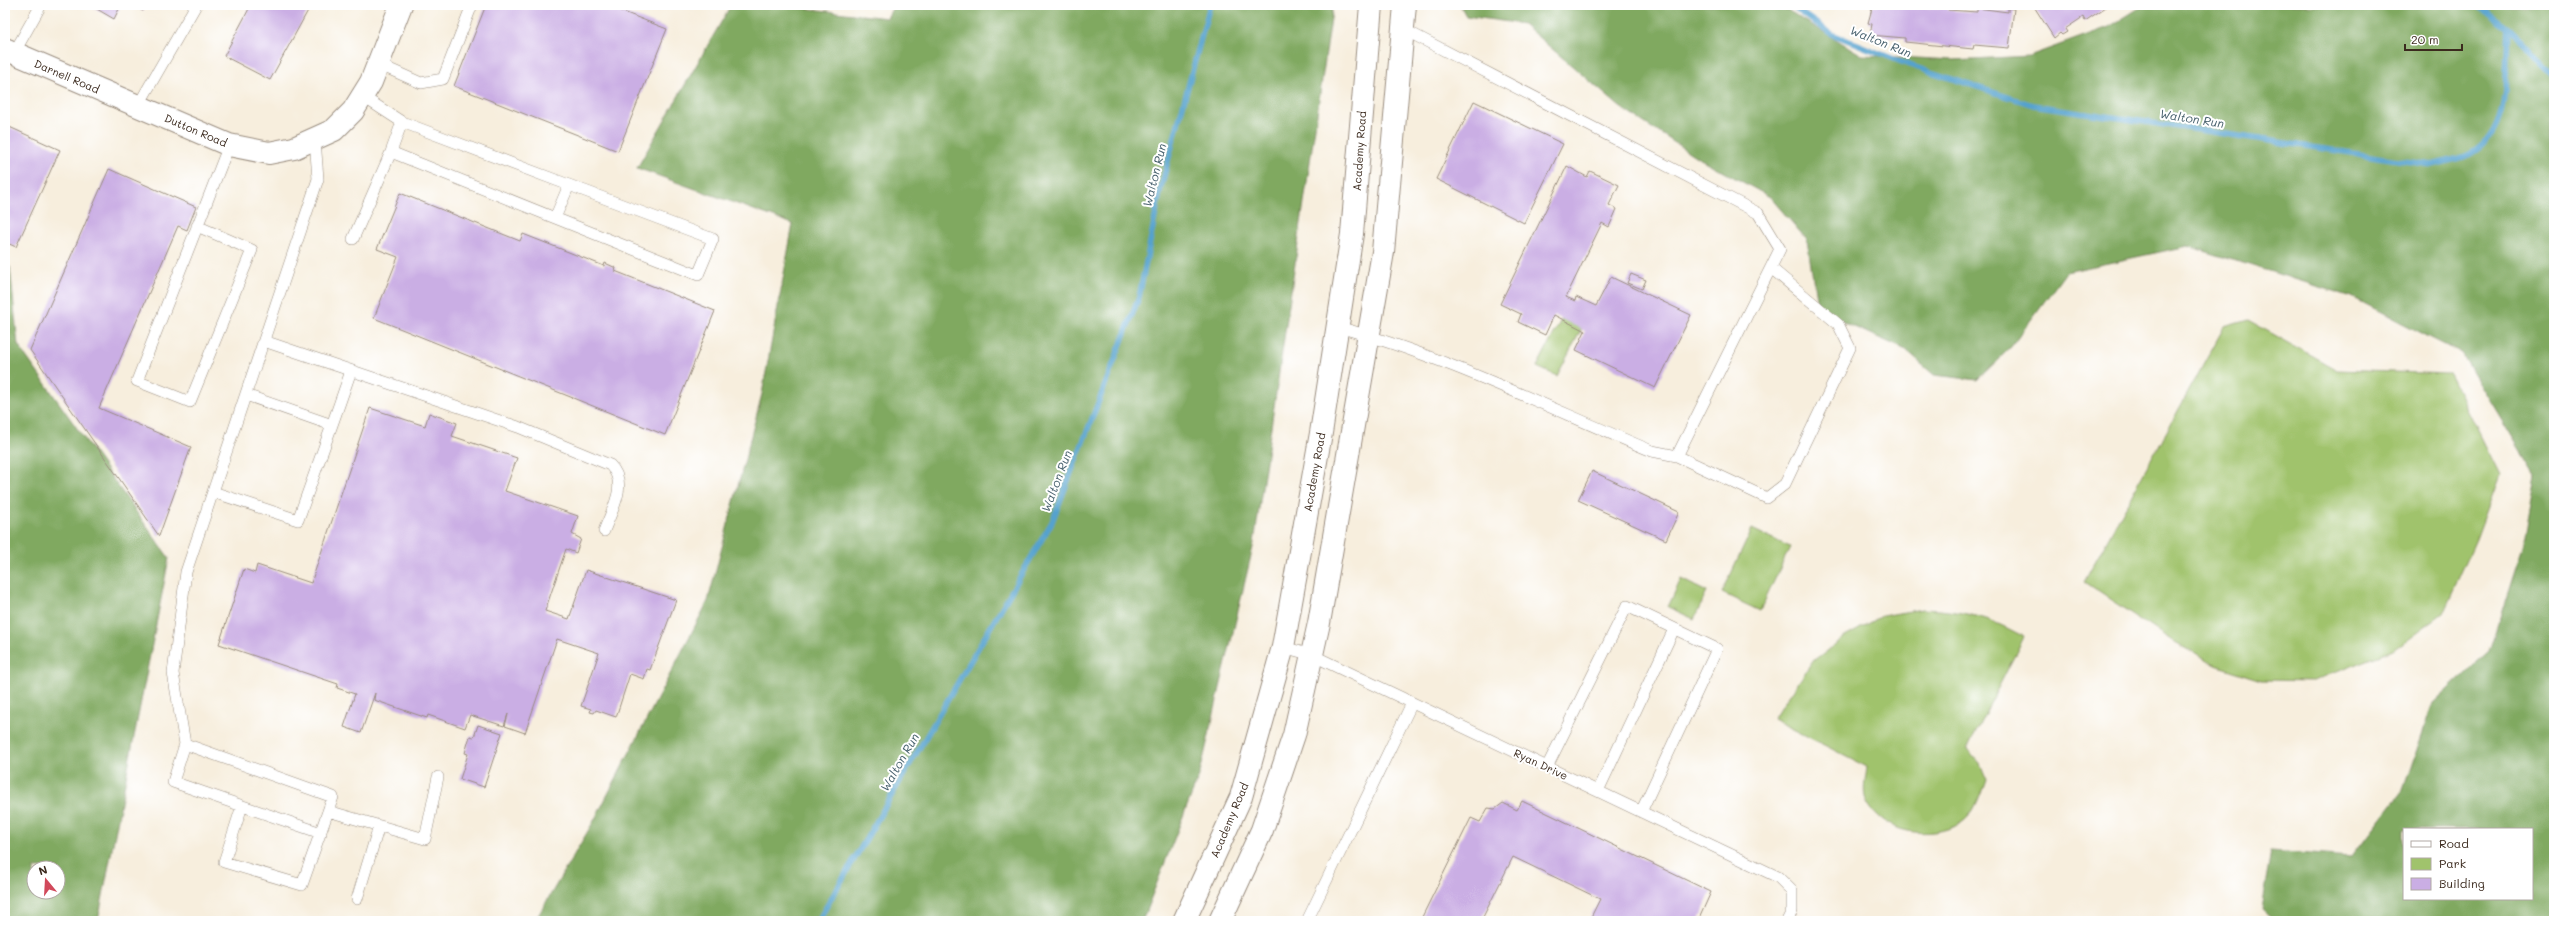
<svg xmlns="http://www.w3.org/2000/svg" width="2559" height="926" font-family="Mali,sans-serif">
	<rect width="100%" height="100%" fill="#fff"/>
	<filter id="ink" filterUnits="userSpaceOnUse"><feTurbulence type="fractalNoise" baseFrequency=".025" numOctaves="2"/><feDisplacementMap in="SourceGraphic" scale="8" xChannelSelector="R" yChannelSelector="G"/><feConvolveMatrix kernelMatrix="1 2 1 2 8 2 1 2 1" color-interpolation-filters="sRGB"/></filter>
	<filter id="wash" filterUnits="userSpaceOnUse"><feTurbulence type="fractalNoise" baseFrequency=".012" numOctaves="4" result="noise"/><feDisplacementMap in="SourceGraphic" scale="16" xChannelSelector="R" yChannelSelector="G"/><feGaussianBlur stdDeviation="0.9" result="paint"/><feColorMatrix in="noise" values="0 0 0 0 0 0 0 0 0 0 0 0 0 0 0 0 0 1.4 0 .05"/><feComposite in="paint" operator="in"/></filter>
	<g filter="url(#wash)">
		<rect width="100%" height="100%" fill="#f7eedd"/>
		<path fill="#a0c36c" stroke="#6e7645" d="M 1562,318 L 1582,328 L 1557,376 L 1537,367 Z
			M 2248,320 L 2337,370 L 2450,374 L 2500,475 L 2476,539 L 2443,613 L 2393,650 L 2314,681 L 2262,680 L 2215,665 L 2174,642 L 2084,582 L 2224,327 Z
			M 1752,529 L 1790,547 L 1760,611 L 1722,593 Z
			M 1681,579 L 1707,592 L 1694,619 L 1668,607 Z
			M 1922,609 C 1964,611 1987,616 2024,637 L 1967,749 L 1980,763 L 1986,778 C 1981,792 1975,815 1961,823 C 1931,841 1881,834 1866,800 C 1862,791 1866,776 1867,767 L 1773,719 L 1814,660 L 1845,637 L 1882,616 Z"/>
		<path fill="#80a960" stroke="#5e6a3f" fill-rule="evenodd" d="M 731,5 L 777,5 L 887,18 L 894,5 L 1333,5 L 1254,543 L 1200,773 L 1142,921 L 535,921 L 595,819 L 708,601 L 762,394 L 793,224 L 637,168 Z
			M 1460,5 L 1779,5 L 1862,55 L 1953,60 L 2029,56 L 2109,27 L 2144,5 L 2554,5 L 2554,921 L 2274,921 L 2261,909 L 2271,851 L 2351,857 L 2403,790 L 2433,703 L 2489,651 L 2523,546 L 2536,476 L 2462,354 L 2352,297 L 2188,246 L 2066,272 L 2011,347 L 1977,380 L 1934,375 L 1904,349 L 1818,311 L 1807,240 L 1770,197 L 1695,156 L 1620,107 L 1523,24 L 1466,16 ZM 2404,829 L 2532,829 L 2532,899 L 2404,899 Z
			M 5,265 L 10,267 L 18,345 L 169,558 L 98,921 L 5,921 ZM 34,868 L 58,868 L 58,892 L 34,892 Z"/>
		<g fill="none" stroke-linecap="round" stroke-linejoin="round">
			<path stroke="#55a2ce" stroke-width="5.5" d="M 1790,5 L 1832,34 L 1909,65 L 2033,105 L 2431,165 C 2443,162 2459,160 2470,154 C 2513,131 2505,69 2508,28
				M 2476,5 L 2508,28 L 2554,73
				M 818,921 L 1052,522 L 1139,297 L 1161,187 L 1210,5"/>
		</g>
		<g id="blocks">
			<path fill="#caaee4" d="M 90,5 L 121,5 L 114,19 Z
				M 132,5 L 146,5 L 143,11 Z
				M 251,5 L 311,5 L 270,80 L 224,56 Z
				M 486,5 L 617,5 L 616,9 L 667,29 L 618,151 L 454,86 Z
				M 1873,5 L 1908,5 L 1939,9 L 1940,6 L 1948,6 L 1948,10 L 1977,12 L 1977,8 L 2008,12 L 2008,8 L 2014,9 L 2009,48 L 1974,45 L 1973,49 L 1905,42 L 1905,38 L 1870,35 L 1872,24 L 1868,23 Z
				M 2033,5 L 2109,5 L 2085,21 L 2083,17 L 2065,29 L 2067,32 L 2062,35 L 2060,33 L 2054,38 Z
				M 1474,101 L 1563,144 L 1524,223 L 1436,179 Z
				M 5,125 L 60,150 L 16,247 L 5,242 Z
				M 1567,166 L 1587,177 L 1590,171 L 1619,185 L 1609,205 L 1617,209 L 1609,227 L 1602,223 L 1566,297 L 1575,301 L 1576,297 L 1596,306 L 1611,277 L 1691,315 L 1655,388 L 1576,350 L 1585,331 L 1554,315 L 1545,335 L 1518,322 L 1521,314 L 1500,304 Z
				M 109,169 L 196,207 L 187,230 L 178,226 L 99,408 L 191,447 L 159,536 L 30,350 Z
				M 400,193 L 520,241 L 523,234 L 604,266 L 605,263 L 616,268 L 615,271 L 715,311 L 665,435 L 374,318 L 398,257 L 377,249 Z
				M 1631,274 L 1646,280 L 1642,289 L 1627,283 Z
				M 370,408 L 425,426 L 429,413 L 457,423 L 452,436 L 517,458 L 505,491 L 578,516 L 572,534 L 581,539 L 576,553 L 566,549 L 545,611 L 569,619 L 586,570 L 676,600 L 650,670 L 647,669 L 644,679 L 630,674 L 616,717 L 596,710 L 594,713 L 590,712 L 591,709 L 581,706 L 599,653 L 557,639 L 525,733 L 505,726 L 508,714 L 504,726 L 470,715 L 465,728 L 428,715 L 427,718 L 374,700 L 375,693 L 361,733 L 344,727 L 355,694 L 337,688 L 338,684 L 219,644 L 244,569 L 255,573 L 257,565 L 311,583 Z
				M 1592,471 L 1679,512 L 1666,540 L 1578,500 Z
				M 478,725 L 502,733 L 484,787 L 460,779 L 468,754 L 465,753 L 470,736 L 474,737 Z
				M 1522,801 L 1711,892 L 1698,921 L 1589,921 L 1600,899 L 1513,857 L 1481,921 L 1420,921 L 1471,818 L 1480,822 L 1488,808 L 1495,809 L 1503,803 L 1517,810 Z"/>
		</g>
	</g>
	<g filter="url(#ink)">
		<use href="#blocks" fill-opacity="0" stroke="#998c7e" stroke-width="1"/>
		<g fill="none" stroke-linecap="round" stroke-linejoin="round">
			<defs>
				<path id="service" d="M 14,53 L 41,5
					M 378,64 L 421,83 L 443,79 L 472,5
					M 362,96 L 402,122 L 569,185 L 555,218 L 391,152 L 402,122
					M 138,106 L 196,5
					M 555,218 L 698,275 L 713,239 L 569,185
					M 197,226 L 252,250 L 190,402 L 137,381 L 229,145
					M 353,239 L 391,152
					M 1338,327 C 1445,356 1549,408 1652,451 L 1677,456 L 1780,249 L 1758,213 L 1403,29
					M 264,341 L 518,427 L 610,465 C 629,484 612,509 604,531
					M 332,425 L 351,371
					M 1677,456 L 1767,498 L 1785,484 L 1850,348 L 1838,324 L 1771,268
					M 213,492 L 298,520 L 332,425 L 246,395
					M 1283,647 L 1312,655 L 1778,877 L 1792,891 L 1792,911 L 1787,921
					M 185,744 L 173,673 L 186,572 L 318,179 L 315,139
					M 1547,767 L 1627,606 L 1717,649 L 1641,812
					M 1598,791 L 1674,629
					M 242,806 L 224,862 L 302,885 L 333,797 L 185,744 L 173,782 L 321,833
					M 328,811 L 425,839 L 438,777
					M 357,899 L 379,826
					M 1307,921 L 1412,703"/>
				<path id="minor" d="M 5,49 L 229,145 L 269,153 L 294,148 L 334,130 L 353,111 L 371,82 L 401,5"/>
				<path id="secondary" d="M 1184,921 L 1241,797 L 1283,647 L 1321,433 L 1352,234 L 1371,5
					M 1220,921 L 1262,830 L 1294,735 L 1319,623 L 1383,252 L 1405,5"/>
			</defs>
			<use href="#service" stroke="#998c7e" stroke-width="12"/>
			<use href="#minor" stroke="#998c7e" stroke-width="24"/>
			<use href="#secondary" stroke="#998c7e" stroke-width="24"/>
			<use href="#service" stroke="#fff" stroke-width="11"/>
			<use href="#minor" stroke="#fff" stroke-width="22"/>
			<use href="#secondary" stroke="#fff" stroke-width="22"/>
		</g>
	</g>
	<g text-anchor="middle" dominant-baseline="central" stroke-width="4" stroke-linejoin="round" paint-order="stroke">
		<g font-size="11" fill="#3b2a1e" stroke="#fff">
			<text transform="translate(67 76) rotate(23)">Darnell Road</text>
			<text transform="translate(196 130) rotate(23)">Dutton Road</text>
			<text transform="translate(1359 151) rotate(-86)">Academy Road</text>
			<text transform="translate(1314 472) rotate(-80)">Academy Road</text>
			<text transform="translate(1541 764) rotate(25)">Ryan Drive</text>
			<text transform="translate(1229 820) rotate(-67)">Academy Road</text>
		</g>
		<g font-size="12" font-style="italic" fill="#47606d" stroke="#fff">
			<text transform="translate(1881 41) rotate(22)">Walton Run</text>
			<text transform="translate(2192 118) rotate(9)">Walton Run</text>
			<text transform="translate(1154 175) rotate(-76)">Walton Run</text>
			<text transform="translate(1056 481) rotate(-69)">Walton Run</text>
			<text transform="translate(899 762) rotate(-60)">Walton Run</text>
		</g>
	</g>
	<rect width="2559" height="926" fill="none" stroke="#fff" stroke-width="20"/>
	<rect x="2403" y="828" width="130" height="72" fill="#ffffff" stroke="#b1aaa5"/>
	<rect x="2411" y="841" width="20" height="6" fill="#ffffff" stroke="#b1aaa5"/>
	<text x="2439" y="848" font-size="12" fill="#3b2a1e">Road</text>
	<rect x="2411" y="858" width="20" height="12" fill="#a0c36c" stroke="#b1aaa5"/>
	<text x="2439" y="868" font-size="12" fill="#3b2a1e">Park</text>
	<rect x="2411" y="878" width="20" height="12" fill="#caaee4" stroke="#b1aaa5"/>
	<text x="2439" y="888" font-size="12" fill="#3b2a1e">Building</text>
	<g transform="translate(46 880) rotate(342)"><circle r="19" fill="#ffffff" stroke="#b1aaa5"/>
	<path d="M0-3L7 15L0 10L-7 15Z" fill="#d1495b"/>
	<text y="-6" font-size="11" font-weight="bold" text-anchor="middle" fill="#3b2a1e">N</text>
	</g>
	<path d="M2405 44v6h57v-6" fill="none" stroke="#3b2a1e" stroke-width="2"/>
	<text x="2411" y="44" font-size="12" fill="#3b2a1e" stroke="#ffffff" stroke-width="3" paint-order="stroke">20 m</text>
</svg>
